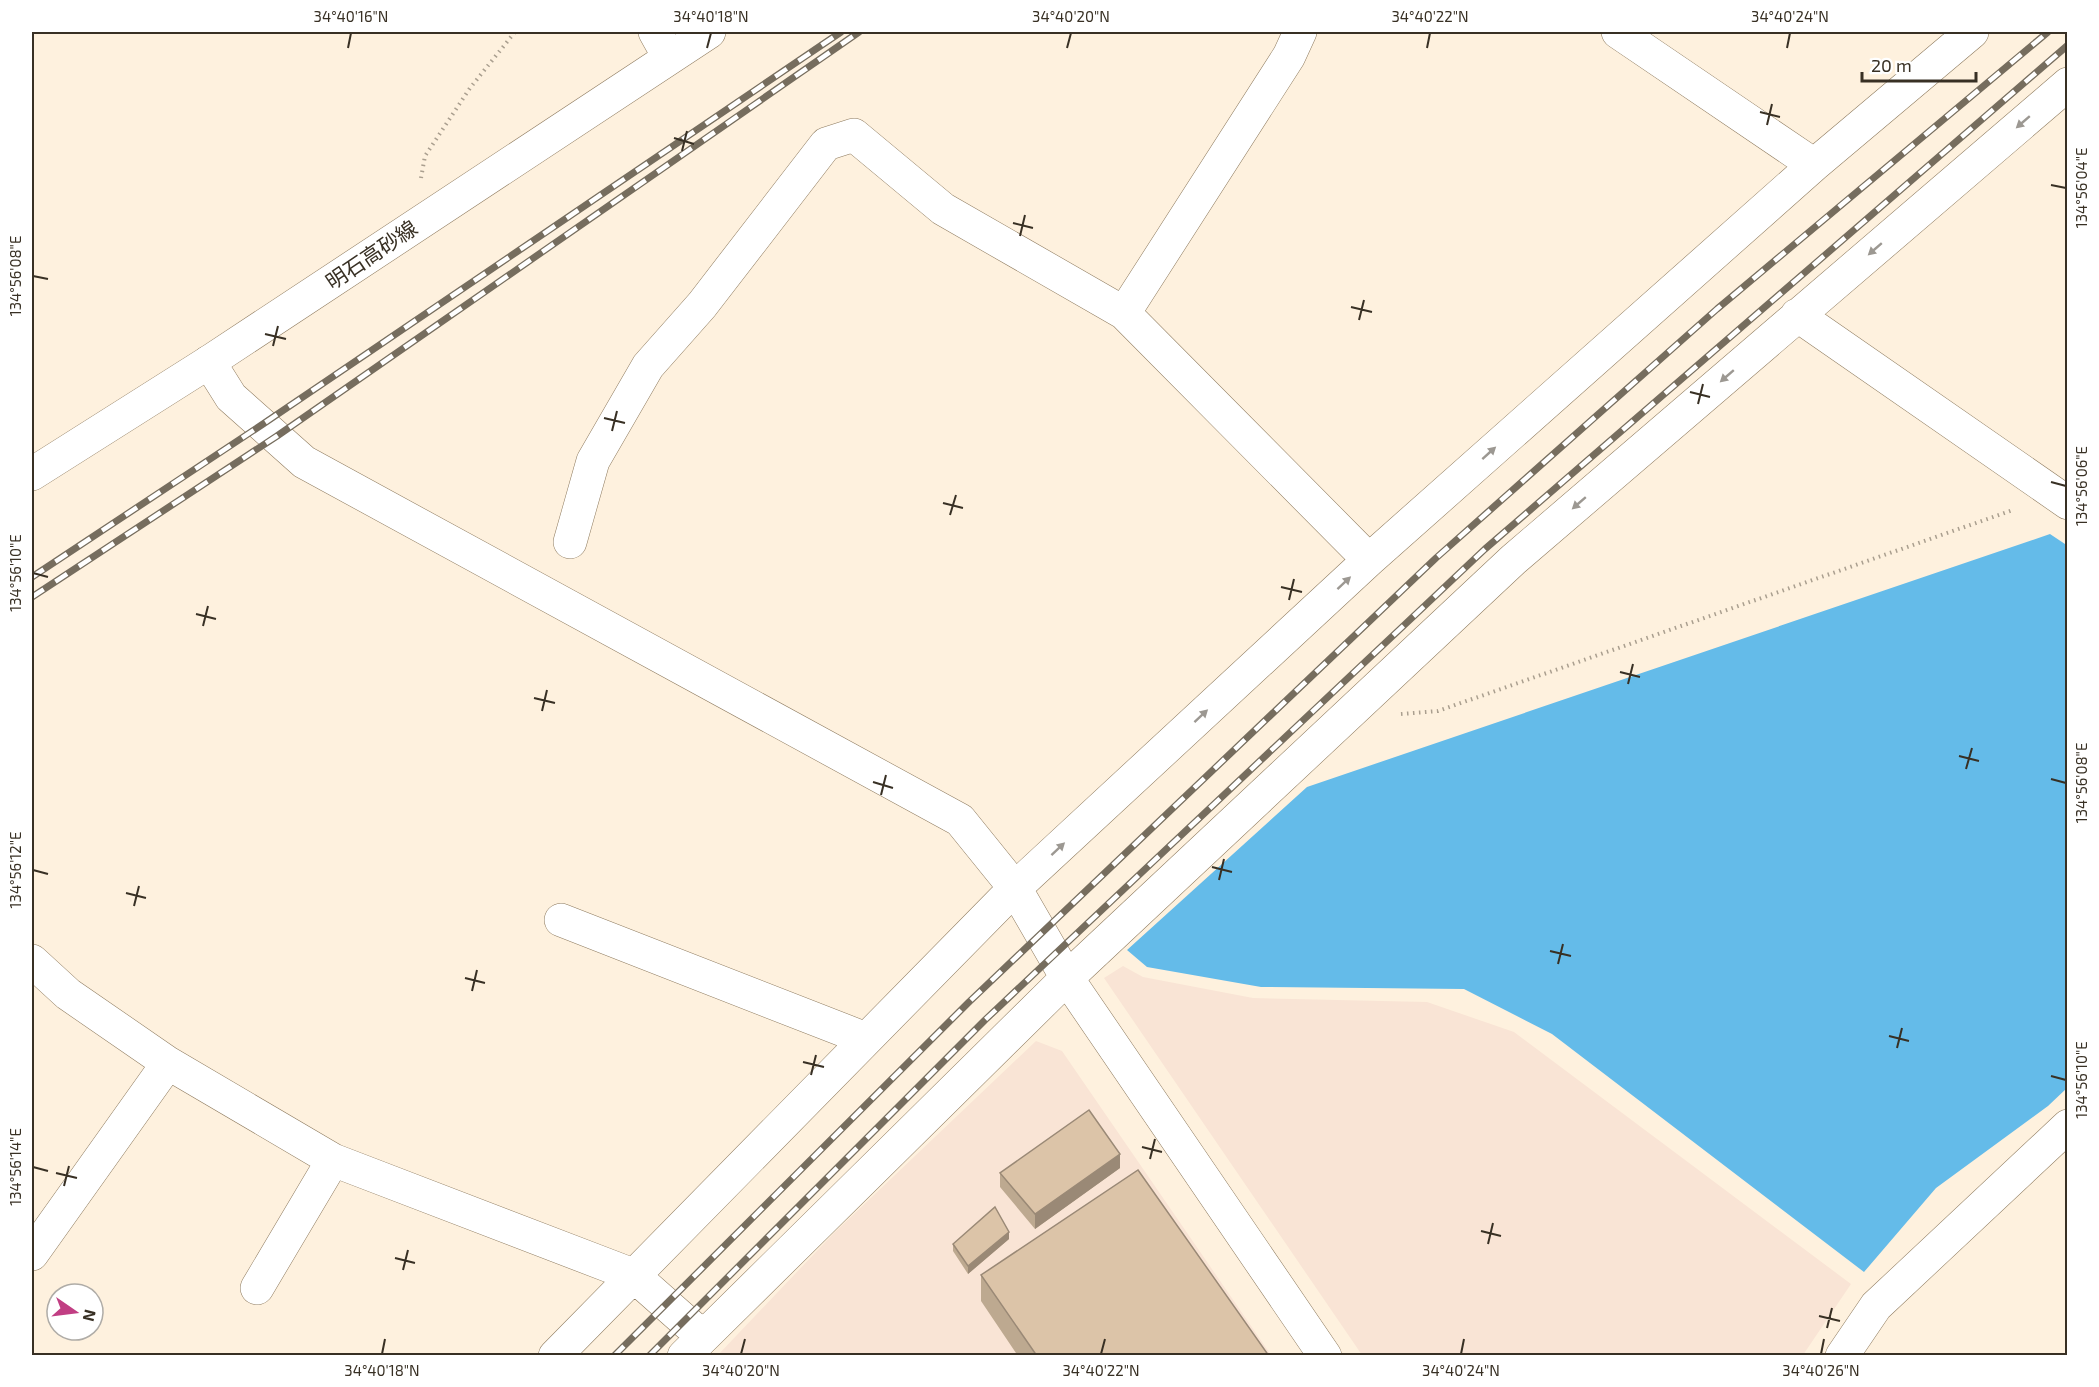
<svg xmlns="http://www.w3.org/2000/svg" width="2099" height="1387" font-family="'Exo 2','Noto Sans JP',sans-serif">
	<rect width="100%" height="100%" fill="#fef1de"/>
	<path fill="#f9e4d5" d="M 1123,966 L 1143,977 L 1253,998 L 1427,1002 L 1514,1032 L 1851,1284 L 1803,1355 L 1362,1355 L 1104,978 Z
		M 1036,1041 L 1062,1051 L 1271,1355 L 717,1356 L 834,1233 Z"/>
	<path fill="#64bbe9" d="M 2050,534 L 2068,546 L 2067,1088 L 2048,1106 L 1936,1188 L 1864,1272 L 1552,1034 L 1464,989 L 1261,987 L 1147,967 L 1127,950 L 1307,787 Z"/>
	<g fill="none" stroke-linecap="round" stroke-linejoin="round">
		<defs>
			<path id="minor" d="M 655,32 L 669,57
				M 1618,32 L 1814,165
				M 1124,313 L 1289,56 L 1300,32
				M 1797,315 L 2068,503
				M 209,362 L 231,397 L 304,462 L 960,820 L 1015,888 L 1067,978 L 1325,1356
				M 570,542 L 593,461 L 648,366 L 702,305 L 826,144 L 854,135 L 943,209 L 1124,313 L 1369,560
				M 561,920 L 866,1039
				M 32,961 L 68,994 L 168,1063 L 333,1160 L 633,1275 L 702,1336
				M 32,1254 L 168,1063
				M 257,1288 L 333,1160
				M 555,1356 L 1015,888 L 1369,560 L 1814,165 L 1972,32
				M 684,1356 L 1067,978 L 1513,560 L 2068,84
				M 1842,1356 L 1876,1306 L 2068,1126"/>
			<path id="major" d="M 32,474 L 209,362 L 709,32"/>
		</defs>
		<use href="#minor" stroke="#8e7b5f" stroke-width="34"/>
		<use href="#major" stroke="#8e7b5f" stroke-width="34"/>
		<path stroke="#aa9f8f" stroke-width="4" stroke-dasharray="1.5 4.5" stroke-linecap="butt" d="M 421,178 L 425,156 L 470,88 L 515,32
			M 1401,714 L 1438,711 L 2013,510"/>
		<use href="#minor" stroke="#fff" stroke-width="33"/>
		<use href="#major" stroke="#fff" stroke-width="33"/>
		<defs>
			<path id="rail" d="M 32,577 L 263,424 L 841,32
				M 32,597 L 277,436 L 859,32
				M 614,1356 L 969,1002 L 1436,558 L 1717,309 L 2048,32
				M 649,1356 L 985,1020 L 1485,549 L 2068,45"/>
		</defs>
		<use href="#rail" stroke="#766d5e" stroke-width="7"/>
		<use href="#rail" stroke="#fff" stroke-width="4.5" stroke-dasharray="14" stroke-linecap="butt"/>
	</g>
	<path fill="#bda990" d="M 1120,1168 L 1035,1229 L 1000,1187 L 1000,1173 Z
		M 1009,1239 L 968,1274 L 953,1251 L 953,1244 Z
		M 981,1275 L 1269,1356 L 1018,1356 L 981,1301 Z"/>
	<path fill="#9a8976" d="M 1120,1154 L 1120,1168 L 1035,1229 L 1035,1214 Z
		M 1009,1232 L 1009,1239 L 968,1274 L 968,1266 Z"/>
	<path fill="#dcc4a8" stroke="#9a8976" stroke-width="1.5" d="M 1089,1110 L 1120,1154 L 1035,1214 L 1000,1173 Z
		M 1138,1170 L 1269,1356 L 1037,1356 L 981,1275 Z
		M 995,1207 L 1009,1232 L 968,1266 L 953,1244 Z"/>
	<defs><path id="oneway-solid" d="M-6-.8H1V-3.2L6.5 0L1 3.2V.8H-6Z" transform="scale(1.5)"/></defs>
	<g fill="#9c9892">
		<use href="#oneway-solid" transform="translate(2023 122) rotate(139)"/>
		<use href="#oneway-solid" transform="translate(1875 249) rotate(139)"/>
		<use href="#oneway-solid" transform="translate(1727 376) rotate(139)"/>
		<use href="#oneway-solid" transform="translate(1489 453) rotate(-42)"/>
		<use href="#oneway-solid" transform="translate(1579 503) rotate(139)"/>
		<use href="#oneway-solid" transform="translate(1344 583) rotate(-43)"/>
		<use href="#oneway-solid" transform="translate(1201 716) rotate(-43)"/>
		<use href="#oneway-solid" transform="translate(1058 849) rotate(-43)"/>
	</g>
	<path fill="none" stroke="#383024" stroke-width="2" d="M 348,48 L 351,33M 707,48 L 711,33M 1067,48 L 1071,33M 1427,48 L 1430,33M 1787,48 L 1790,33M 1760,112 L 1780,117M 1767,125 L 1772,104M 674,138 L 694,144M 682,151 L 687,131M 2051,185 L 2066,188M 1013,223 L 1033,228M 1020,236 L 1025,215M 33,276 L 48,279M 1351,307 L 1372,312M 1359,320 L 1364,300M 265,334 L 286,339M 273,346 L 278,326M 1690,392 L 1710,397M 1698,404 L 1703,384M 604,418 L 625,423M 612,431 L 617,411M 2051,482 L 2066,486M 943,503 L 963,508M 950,515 L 956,495M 33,573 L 48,577M 1281,587 L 1302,592M 1289,600 L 1294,579M 196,614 L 216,619M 203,626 L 208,606M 1620,672 L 1640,677M 1628,684 L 1633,664M 534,698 L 555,703M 542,711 L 547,690M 1959,756 L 1979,761M 1966,769 L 1972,748M 2051,779 L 2066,783M 873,782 L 893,788M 881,795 L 886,775M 1212,867 L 1232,872M 33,870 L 48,874M 1219,880 L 1224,859M 126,893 L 146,898M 134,906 L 139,886M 1550,951 L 1571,956M 1558,964 L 1563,944M 465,978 L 485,983M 472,991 L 477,970M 1889,1036 L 1909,1041M 1897,1048 L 1902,1028M 803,1062 L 824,1067M 811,1075 L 816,1055M 2051,1076 L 2066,1080M 1142,1147 L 1162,1152M 1150,1159 L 1155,1139M 33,1167 L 48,1171M 56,1173 L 77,1178M 64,1186 L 69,1166M 1481,1231 L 1501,1236M 1488,1244 L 1493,1223M 395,1258 L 415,1263M 403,1270 L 408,1250M 1819,1316 L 1840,1321M 1827,1328 L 1832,1308M 382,1354 L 385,1339M 741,1354 L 745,1339M 1101,1354 L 1105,1339M 1461,1354 L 1464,1339M 1821,1354 L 1824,1339"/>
	<g text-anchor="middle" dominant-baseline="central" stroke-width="6" stroke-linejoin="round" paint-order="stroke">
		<g font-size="21" fill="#383024" stroke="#fff">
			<text transform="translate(371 254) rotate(-34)">明石高砂線</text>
		</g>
	</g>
	<rect width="2099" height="1387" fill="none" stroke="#ffffff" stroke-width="66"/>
	<g transform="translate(75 1312) rotate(104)"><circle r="28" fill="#ffffff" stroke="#afaca7" stroke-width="1.5"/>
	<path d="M0-4.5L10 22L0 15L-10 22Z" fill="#c13e83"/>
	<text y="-9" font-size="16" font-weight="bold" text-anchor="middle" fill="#383024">N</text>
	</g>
	<path d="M1862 72v9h114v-9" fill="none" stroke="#383024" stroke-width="3"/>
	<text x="1871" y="72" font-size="18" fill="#383024" stroke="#ffffff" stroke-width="4.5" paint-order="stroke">20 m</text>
	<rect x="33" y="33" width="2033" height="1321" fill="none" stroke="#383024" stroke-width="2"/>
	<g font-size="15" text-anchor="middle" fill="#383024">
		<text x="351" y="22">34°40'16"N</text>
		<text x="711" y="22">34°40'18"N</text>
		<text x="1071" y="22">34°40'20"N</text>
		<text x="1430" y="22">34°40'22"N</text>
		<text x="1790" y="22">34°40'24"N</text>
		<text transform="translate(2082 188) rotate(-90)" y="5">134°56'04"E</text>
		<text transform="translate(16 276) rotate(-90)" y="5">134°56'08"E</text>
		<text transform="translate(2082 486) rotate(-90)" y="5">134°56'06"E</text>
		<text transform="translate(16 573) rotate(-90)" y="5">134°56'10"E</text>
		<text transform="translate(2082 783) rotate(-90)" y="5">134°56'08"E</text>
		<text transform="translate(16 870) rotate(-90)" y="5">134°56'12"E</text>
		<text transform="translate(2082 1080) rotate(-90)" y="5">134°56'10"E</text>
		<text transform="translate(16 1167) rotate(-90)" y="5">134°56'14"E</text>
		<text x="382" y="1376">34°40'18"N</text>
		<text x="741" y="1376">34°40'20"N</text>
		<text x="1101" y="1376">34°40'22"N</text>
		<text x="1461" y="1376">34°40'24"N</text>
		<text x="1821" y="1376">34°40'26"N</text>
	</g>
</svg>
